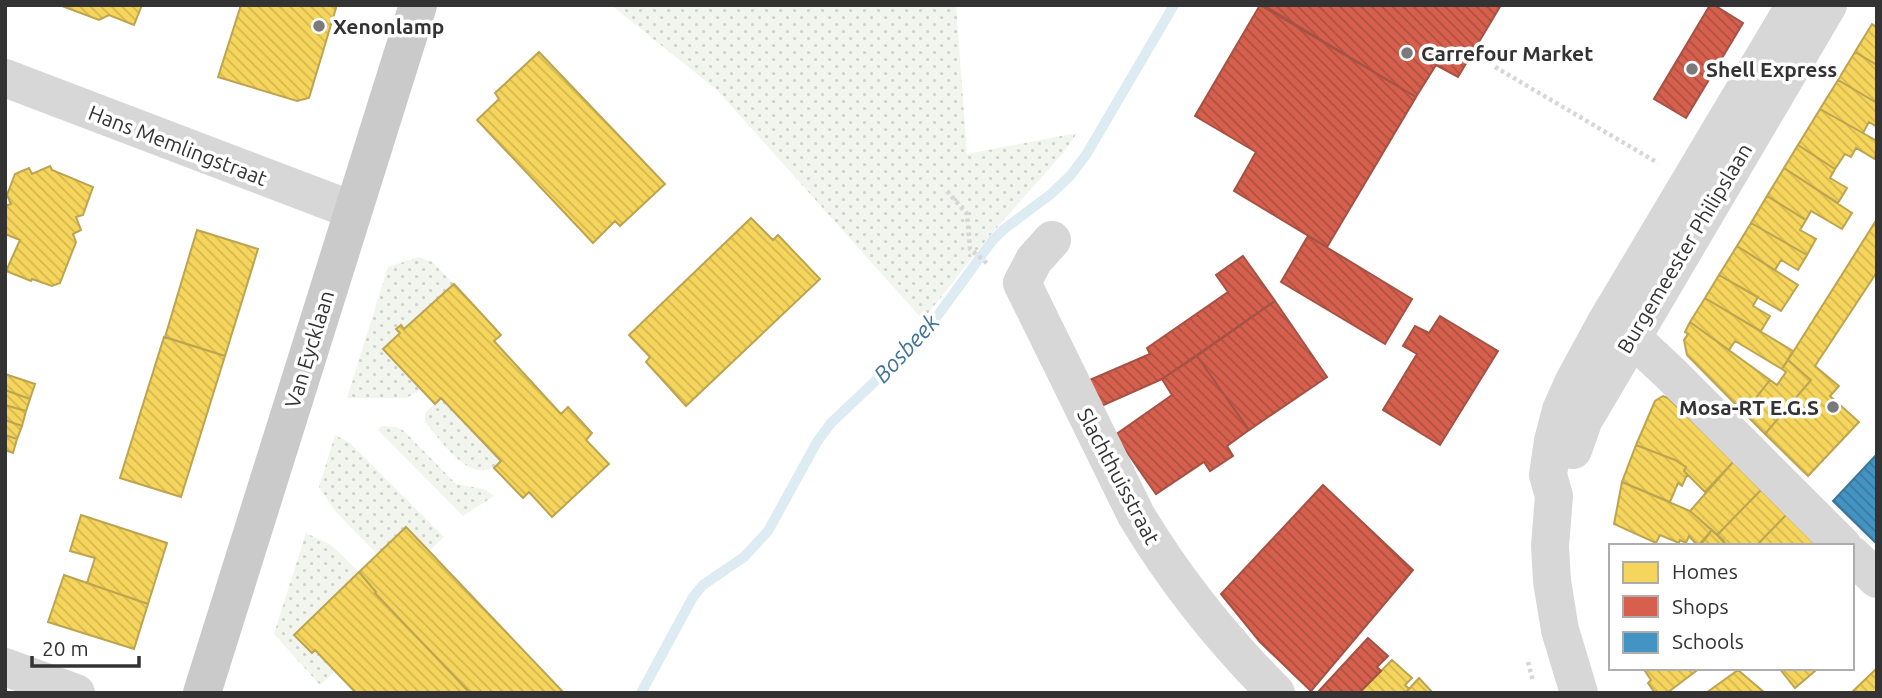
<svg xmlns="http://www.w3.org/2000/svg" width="1882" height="698" font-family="Ubuntu,sans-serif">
	<defs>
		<pattern id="grass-dots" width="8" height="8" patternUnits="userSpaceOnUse" patternTransform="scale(1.75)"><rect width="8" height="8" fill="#f1f5ed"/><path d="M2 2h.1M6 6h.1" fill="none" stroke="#cfd2cc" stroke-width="1.8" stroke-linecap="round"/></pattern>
		<pattern id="homes-back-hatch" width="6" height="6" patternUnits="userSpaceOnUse" patternTransform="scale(1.75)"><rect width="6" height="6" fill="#f6d55c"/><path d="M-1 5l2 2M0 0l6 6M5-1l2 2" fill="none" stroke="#d3b750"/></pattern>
		<pattern id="shops-back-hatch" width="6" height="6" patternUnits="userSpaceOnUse" patternTransform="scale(1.75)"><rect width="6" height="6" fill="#d6604d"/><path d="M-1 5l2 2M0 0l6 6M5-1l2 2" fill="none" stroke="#ae5041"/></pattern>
		<pattern id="schools-back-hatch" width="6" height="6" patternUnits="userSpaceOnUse" patternTransform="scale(1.75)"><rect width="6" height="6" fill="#4393c3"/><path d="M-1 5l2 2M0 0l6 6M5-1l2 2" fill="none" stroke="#39799f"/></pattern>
	</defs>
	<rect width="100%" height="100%" fill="#fff"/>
	<path fill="url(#grass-dots)" d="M 611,5 L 956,5 L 967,154 L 1077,133 L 1064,152 L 986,240 L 923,320 L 717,90 Z
		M 419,257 L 432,262 L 454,284 L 404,329 L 400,325 L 397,329 L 400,333 L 384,349 L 421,390 L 406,398 L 347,398 L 388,267 Z
		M 441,398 L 501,461 C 473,491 442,441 425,422 L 425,413 Z
		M 381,426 L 396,427 L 404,431 L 456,484 L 484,489 L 494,496 L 463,516 L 378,430 Z
		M 335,435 L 350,443 L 444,537 L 429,551 L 405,527 L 377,554 L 335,511 L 319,487 Z
		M 306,533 L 331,545 L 359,572 L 294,635 L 312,653 L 315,650 L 336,671 L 320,685 L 274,634 Z"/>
	<path fill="url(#homes-back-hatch)" stroke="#bca450" stroke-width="2" d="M 142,5 L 134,25 L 109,15 L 99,20 L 62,6 Z
		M 241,5 L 335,5 L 336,8 L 309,98 L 297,101 L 218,77 Z
		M 1872,24 L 1877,27 L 1877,65 L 1855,52 Z
		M 539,52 L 665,184 L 620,226 L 615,221 L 593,243 L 477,120 L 499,99 L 495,93 Z
		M 1855,52 L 1877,65 L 1877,103 L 1838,80 Z
		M 1838,80 L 1877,103 L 1877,127 L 1869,122 L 1863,133 L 1820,109 Z
		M 1820,109 L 1877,141 L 1875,159 L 1856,148 L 1851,157 L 1845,154 L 1835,169 L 1798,145 Z
		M 1798,145 L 1835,169 L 1830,178 L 1847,188 L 1838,203 L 1784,168 Z
		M 50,166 L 52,170 L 93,187 L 83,215 L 76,217 L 81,230 L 73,234 L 76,242 L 60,283 L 52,286 L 32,279 L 31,281 L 6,271 L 20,240 L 5,234 L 5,206 L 11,204 L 7,195 L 15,174 L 29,168 L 32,174 Z
		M 1784,168 L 1852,213 L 1842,229 L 1811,211 L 1806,220 L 1767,196 Z
		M 1767,196 L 1806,220 L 1800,230 L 1816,239 L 1807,255 L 1751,223 Z
		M 751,218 L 773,240 L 778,235 L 820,279 L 686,406 L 646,362 L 650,357 L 629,335 Z
		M 1877,219 L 1877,272 L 1815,366 L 1839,386 L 1830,396 L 1859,422 L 1808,476 L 1765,434 L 1811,380 L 1788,360 Z
		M 1751,223 L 1807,255 L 1798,270 L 1781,260 L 1775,270 L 1737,246 Z
		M 197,230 L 258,249 L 225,356 L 165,337 Z
		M 1737,246 L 1798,285 L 1781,311 L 1719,275 Z
		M 1719,275 L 1758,297 L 1753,306 L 1770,316 L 1761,331 L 1705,298 Z
		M 454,284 L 501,335 L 494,341 L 561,414 L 568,407 L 592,433 L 586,440 L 609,464 L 552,517 L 529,492 L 523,498 L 494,468 L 501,461 L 441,398 L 435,404 L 383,349 L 400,333 L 396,329 L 401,325 L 404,329 Z
		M 1705,298 L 1793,351 L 1782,369 L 1735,341 L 1729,350 L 1690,322 Z
		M 1690,322 L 1770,380 L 1744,413 L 1687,355 L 1684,340 L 1688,334 L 1685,332 Z
		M 164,337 L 225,356 L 181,497 L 120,478 Z
		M 1788,360 L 1811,380 L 1765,434 L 1744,413 L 1770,380 L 1777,385 L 1786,372 L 1782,369 Z
		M 5,374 L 35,384 L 30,399 L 5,390 Z
		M 5,390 L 30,399 L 26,411 L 5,405 Z
		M 1663,396 L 1668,398 L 1734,461 L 1705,492 L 1684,471 L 1686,467 L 1675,460 L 1636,445 L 1655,401 Z
		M 5,405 L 26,411 L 22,426 L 5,420 Z
		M 5,420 L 22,426 L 17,439 L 5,435 Z
		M 5,435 L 17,439 L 13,453 L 5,450 Z
		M 1636,445 L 1675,460 L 1686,467 L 1684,471 L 1687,475 L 1682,486 L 1678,483 L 1670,502 L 1622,482 Z
		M 1734,461 L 1762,489 L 1717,535 L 1690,511 Z
		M 1622,482 L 1690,511 L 1712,530 L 1698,546 L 1689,536 L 1686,543 L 1680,540 L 1679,543 L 1660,535 L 1656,543 L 1614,524 Z
		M 1762,489 L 1788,513 L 1756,546 L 1727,546 L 1717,535 Z
		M 1788,513 L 1817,541 L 1812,546 L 1756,546 Z
		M 81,515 L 167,543 L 148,604 L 87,583 L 95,558 L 70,551 Z
		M 406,527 L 429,551 L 564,693 L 470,693 L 375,593 L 376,592 L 359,572 Z
		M 1712,530 L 1723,540 L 1727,546 L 1700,546 Z
		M 359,572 L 376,592 L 375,593 L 470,693 L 356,693 L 315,650 L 312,653 L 294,635 Z
		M 64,575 L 148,604 L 134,649 L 48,622 Z
		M 1392,660 L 1412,678 L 1405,685 L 1409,689 L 1405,693 L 1359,693 Z
		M 1643,668 L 1700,668 L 1667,693 L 1655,693 L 1648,683 L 1651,680 Z
		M 1779,668 L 1813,668 L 1815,671 L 1795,688 Z
		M 1877,668 L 1877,693 L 1851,693 Z
		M 1738,670 L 1765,693 L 1706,693 Z
		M 1419,678 L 1433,693 L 1405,693 L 1409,689 Z"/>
	<path fill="url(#shops-back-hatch)" stroke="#a55245" stroke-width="2" d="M 1260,5 L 1416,97 L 1327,247 L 1234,191 L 1256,152 L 1195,116 Z
		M 1263,5 L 1501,5 L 1458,77 L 1436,65 L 1416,97 Z
		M 1710,5 L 1714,5 L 1743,23 L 1686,118 L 1654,99 Z
		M 1308,236 L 1412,299 L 1385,344 L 1281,282 Z
		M 1243,256 L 1275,301 L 1162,379 L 1097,408 L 1085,382 L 1150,354 L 1147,348 L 1228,292 L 1216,275 Z
		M 1275,301 L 1327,377 L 1249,430 L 1197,356 Z
		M 1440,316 L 1498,351 L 1440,445 L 1383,410 L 1417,354 L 1403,346 L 1415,326 L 1429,333 Z
		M 1197,356 L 1249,430 L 1227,446 L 1233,456 L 1210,471 L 1204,462 L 1156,494 L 1115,435 L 1172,395 L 1162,379 Z
		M 1323,485 L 1413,570 L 1311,691 L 1260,642 L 1221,594 Z
		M 1368,638 L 1388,656 L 1377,667 L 1381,671 L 1359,693 L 1317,693 Z"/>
	<path fill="url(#schools-back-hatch)" stroke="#3e7698" stroke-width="2" d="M 1877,454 L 1877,544 L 1833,501 Z"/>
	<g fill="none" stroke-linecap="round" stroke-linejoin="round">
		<path stroke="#ddebf3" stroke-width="10" d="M 641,693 L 693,597 L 703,585 L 744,557 L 768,531 L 817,442 L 831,423 L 922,337 L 992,241 L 1003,230 L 1051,194 L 1070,176 L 1086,155 L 1174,5"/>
		<path stroke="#d6d6d6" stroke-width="4.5" stroke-dasharray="3.5 3.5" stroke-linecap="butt" d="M 1495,67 L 1658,163
			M 947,191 L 967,214 L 970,249 L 989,265
			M 1528,662 L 1533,681"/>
		<path stroke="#d7d7d7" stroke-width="38" d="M 5,78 L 352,210
			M 1052,240 L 1034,260 L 1022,283 L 1136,515 C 1175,580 1222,639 1276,693
			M 1608,325 L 1642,347 L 1671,374 L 1843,546
			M 1573,450 L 1584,419 L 1592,406 L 1828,5
			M 1852,555 L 1877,579
			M 5,667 L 76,693
			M 1579,693 L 1560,630 L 1552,581 L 1550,546 L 1554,496 L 1548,475 L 1553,441 L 1561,410 L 1574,381 L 1605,324 L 1795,5"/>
		<path stroke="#cacaca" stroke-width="38" d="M 202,693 L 418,5"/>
	</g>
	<g fill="#7a7a7a" stroke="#fff" stroke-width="2.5">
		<circle cx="319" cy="26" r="7"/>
		<circle cx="1407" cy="53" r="7"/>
		<circle cx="1692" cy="69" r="7"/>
		<circle cx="1833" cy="407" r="7"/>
	</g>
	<g text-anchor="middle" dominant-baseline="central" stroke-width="7" stroke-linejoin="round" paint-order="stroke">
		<g font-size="21" font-weight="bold" fill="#333" stroke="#fff" text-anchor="start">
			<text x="333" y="26">Xenonlamp</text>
			<text x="1421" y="53">Carrefour Market</text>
			<text x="1706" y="69">Shell Express</text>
			<text x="1819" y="407" text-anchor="end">Mosa-RT E.G.S</text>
		</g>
		<g font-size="21" fill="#333" stroke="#fff">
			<text transform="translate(178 145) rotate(21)">Hans Memlingstraat</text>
			<text transform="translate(1684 248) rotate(-59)">Burgemeester Philipslaan</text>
			<text transform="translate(309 349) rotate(-73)">Van Eycklaan</text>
			<text transform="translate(1119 476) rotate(62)">Slachthuisstraat</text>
		</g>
		<g font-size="23" font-style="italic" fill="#3f7597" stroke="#fff">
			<text transform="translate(906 348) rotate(-47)">Bosbeek</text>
		</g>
	</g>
	<rect width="1882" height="698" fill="none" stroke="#333333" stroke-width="14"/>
	<rect x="1609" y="544" width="245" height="126" fill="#ffffff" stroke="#adadad" stroke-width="2"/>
	<rect x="1623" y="562" width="35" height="21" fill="#f6d55c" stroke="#adadad" stroke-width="2"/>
	<text x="1672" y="579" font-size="21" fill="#333333">Homes</text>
	<rect x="1623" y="596" width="35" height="21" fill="#d6604d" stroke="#adadad" stroke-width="2"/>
	<text x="1672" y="614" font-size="21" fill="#333333">Shops</text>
	<rect x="1623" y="632" width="35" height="21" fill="#4393c3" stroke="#adadad" stroke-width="2"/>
	<text x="1672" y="649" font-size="21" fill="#333333">Schools</text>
	<path d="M32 656v10h107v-10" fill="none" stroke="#333333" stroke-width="3.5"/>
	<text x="42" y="656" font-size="21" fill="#333333" stroke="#ffffff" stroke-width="5" paint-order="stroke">20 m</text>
</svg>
